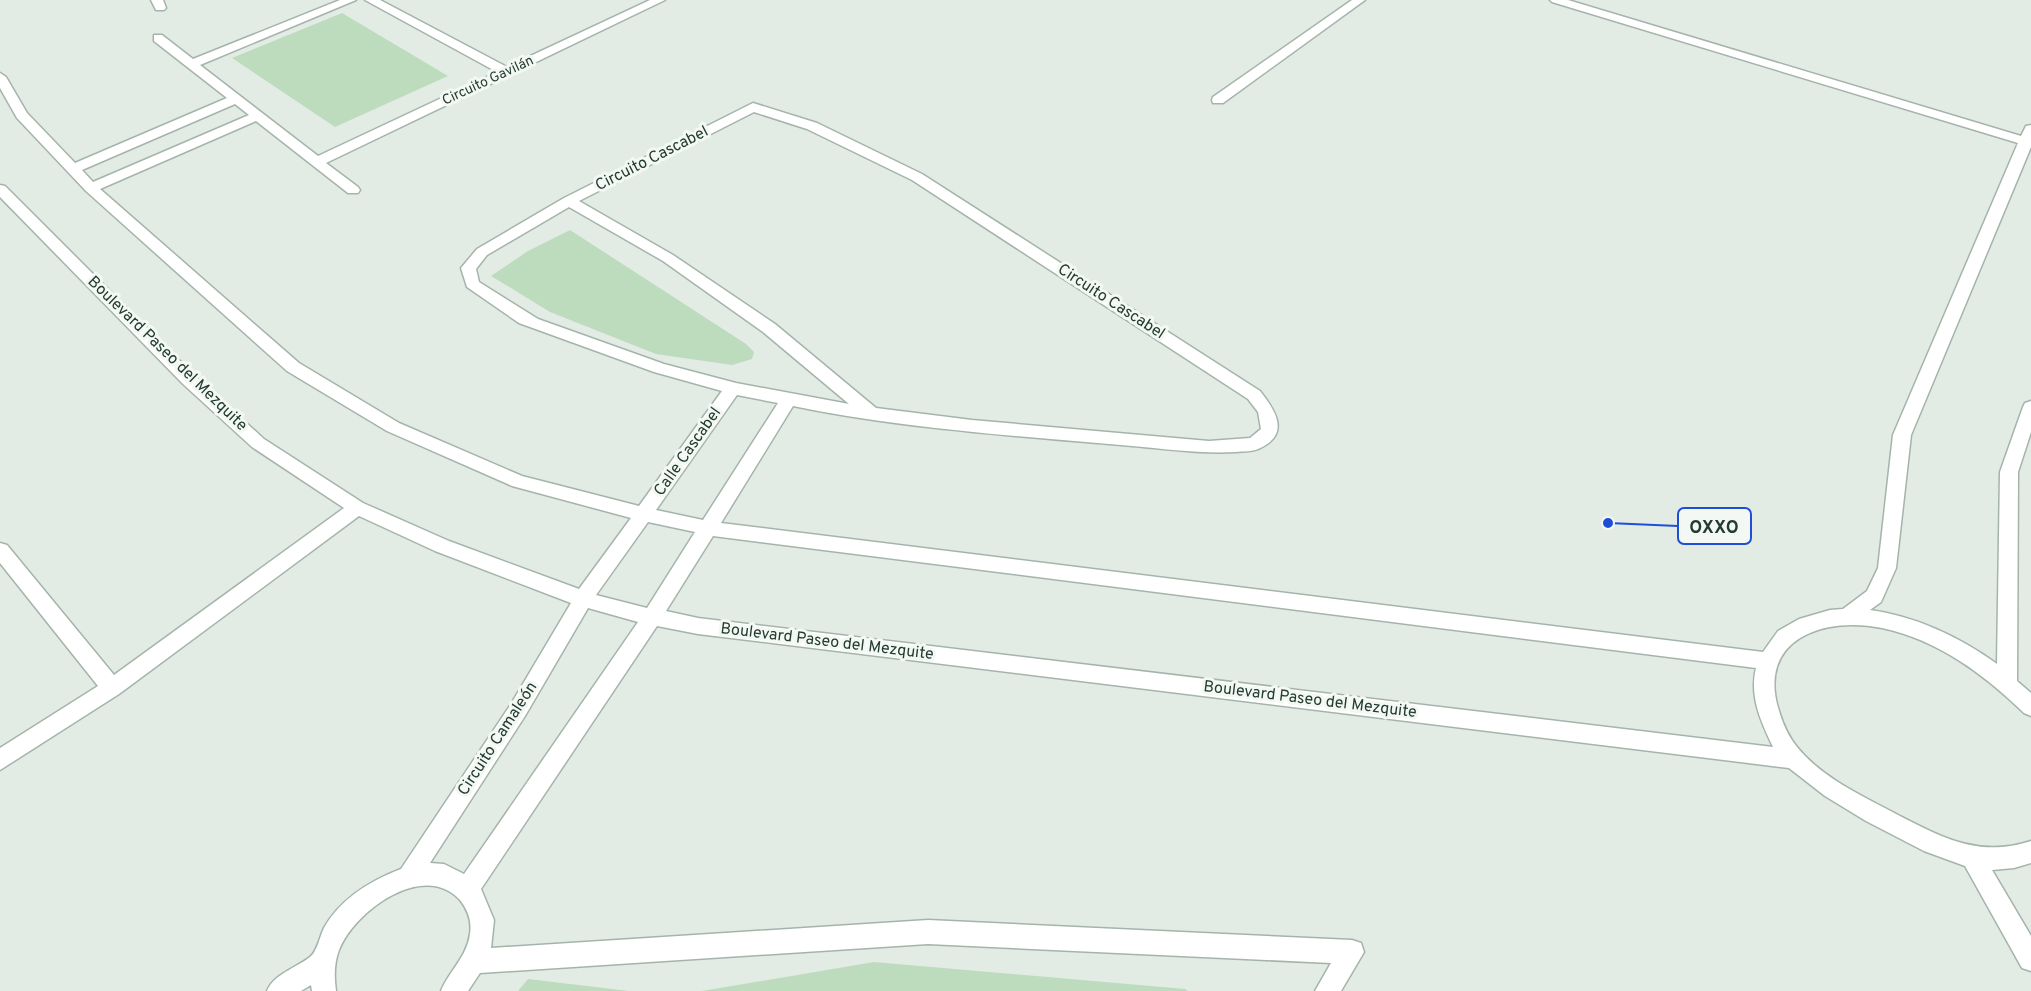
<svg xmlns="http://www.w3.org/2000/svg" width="2031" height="991" font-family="Overpass,sans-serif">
	<rect width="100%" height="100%" fill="#e2ece5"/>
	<path fill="#bcdcbd" d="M 342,13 L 448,76 L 335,127 L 232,58 Z
		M 570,230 L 746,344 L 754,352 L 752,359 L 732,365 L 656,354 L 550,312 L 491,276 L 528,251 Z
		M 874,962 L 1185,989 L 1188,991 L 702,991 Z
		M 528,979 L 629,991 L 518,991 Z"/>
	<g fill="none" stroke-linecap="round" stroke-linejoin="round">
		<defs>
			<path id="minor" d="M 151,0 L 163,0 L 166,8 L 164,10 L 156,10 Z
				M 340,0 L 356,0 L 200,65 L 318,156 L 497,72 L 365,0 L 380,0 L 507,67 L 650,0 L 665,0 L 326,163 L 358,187 L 360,190 L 358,193 L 348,193 L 256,121 L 100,189 L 299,363 L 399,423 L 522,476 L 639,506 L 722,391 L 654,372 L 519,323 L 467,287 L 461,268 L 477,249 L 564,198 L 753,103 L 817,123 L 922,174 L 1260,391 C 1276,411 1291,435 1258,449 C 1252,452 1243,451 1236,452 C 1201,454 1166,449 1132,446 C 1019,436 904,429 793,406 L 721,523 L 1763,652 L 1778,631 L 1799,619 L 1830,610 L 1843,609 L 1867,591 L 1878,568 L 1893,435 L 2018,143 L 1552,2 L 1550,0 L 1568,0 L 2021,136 L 2026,126 L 2031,125 L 2031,147 L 1911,435 L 1896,568 L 1881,602 L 1870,610 C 1915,616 1960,637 1997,664 L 2000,472 L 2023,407 L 2025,403 L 2031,401 L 2031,432 L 2018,472 L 2017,681 L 2031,693 L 2031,716 L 2024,713 C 1984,674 1938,640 1882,628 C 1824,616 1756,639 1779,711 C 1783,724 1788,736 1797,747 C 1822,778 1864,797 1898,815 C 1943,838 1979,858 2031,841 L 2031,863 L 2014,868 L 1992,870 L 2031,936 L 2031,971 L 2022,968 L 1965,866 L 1924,851 L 1866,821 L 1825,796 L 1789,768 L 698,634 L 657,626 L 481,889 L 494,920 L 491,948 L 928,920 L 1352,940 L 1361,943 L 1364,952 L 1341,991 L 1315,991 L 1331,963 L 928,944 L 480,973 L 468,991 L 441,991 C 449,971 467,957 470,934 C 472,921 468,910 460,900 C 424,860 354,911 339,950 C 334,963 334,977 336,991 L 312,991 L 311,985 L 301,991 L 267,991 C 274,974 296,968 310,957 C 317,952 320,936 324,928 C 341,898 370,881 401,869 L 511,704 L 571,603 L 435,551 L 359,516 L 119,694 L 0,770 L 0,748 L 98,686 L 0,563 L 0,543 L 7,545 L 114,675 L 344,508 L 252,447 L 183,384 L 0,197 L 0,185 L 5,186 L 195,376 L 264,439 L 363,503 L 449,541 L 579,589 L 631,518 L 512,486 L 387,431 L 287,371 L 86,191 L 17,118 L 0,88 L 0,73 L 6,77 L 27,113 L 75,163 L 227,98 L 154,41 L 154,35 L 162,35 L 193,59 ZM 235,104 L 249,115 L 93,182 L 82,170 ZM 754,112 L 807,129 L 912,180 L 1248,399 L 1258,412 L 1261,429 L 1250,438 L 1209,441 L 972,420 L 876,408 L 775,324 L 673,255 L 579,201 ZM 569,207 L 663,261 L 763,332 L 849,404 L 736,383 L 664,364 L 538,319 L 479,282 L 476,269 L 487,255 ZM 737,395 L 778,403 L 703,520 L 656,510 ZM 648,522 L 695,532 L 647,608 L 596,595 ZM 713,536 L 1756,668 C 1749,696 1761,722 1773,747 L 698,618 L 666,611 ZM 588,608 L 638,622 L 464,874 L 444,864 L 430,863 L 525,716 Z
				M 1352,0 L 1365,0 L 1223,103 L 1213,103 L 1212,100 L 1213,97 Z"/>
		</defs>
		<use href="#minor" stroke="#a5b4ab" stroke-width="3"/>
		<use href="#minor" fill="#fff" fill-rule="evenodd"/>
	</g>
	<g text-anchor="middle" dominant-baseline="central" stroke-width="6" stroke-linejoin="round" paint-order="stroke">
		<g font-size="14" fill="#233c2f" stroke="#f3f8f4">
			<text transform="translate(488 81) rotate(-25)">Circuito Gavilán</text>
		</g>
		<g font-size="16" fill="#233c2f" stroke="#f3f8f4">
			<text transform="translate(652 159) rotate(-27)">Circuito Cascabel</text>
			<text transform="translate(1111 302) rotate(33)">Circuito Cascabel</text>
			<text transform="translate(167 354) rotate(44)">Boulevard Paseo del Mezquite</text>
			<text transform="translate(688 452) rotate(-55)">Calle Cascabel</text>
			<text transform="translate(827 642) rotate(7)">Boulevard Paseo del Mezquite</text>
			<text transform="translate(1310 700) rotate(7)">Boulevard Paseo del Mezquite</text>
			<text transform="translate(498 739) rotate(-57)">Circuito Camaleón</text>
		</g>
	</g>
	<path fill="none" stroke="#1d4ed8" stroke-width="2" d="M1608 523L1678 526"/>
	<circle fill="#1d4ed8" stroke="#f3f8f4" stroke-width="2" cx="1608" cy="523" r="6"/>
	<rect fill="#f3f8f4" stroke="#1d4ed8" stroke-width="2" x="1678" y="508" width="73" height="36" rx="6"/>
	<g font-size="18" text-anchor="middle" font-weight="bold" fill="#233c2f">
		<text x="1714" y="533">OXXO</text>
	</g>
</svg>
